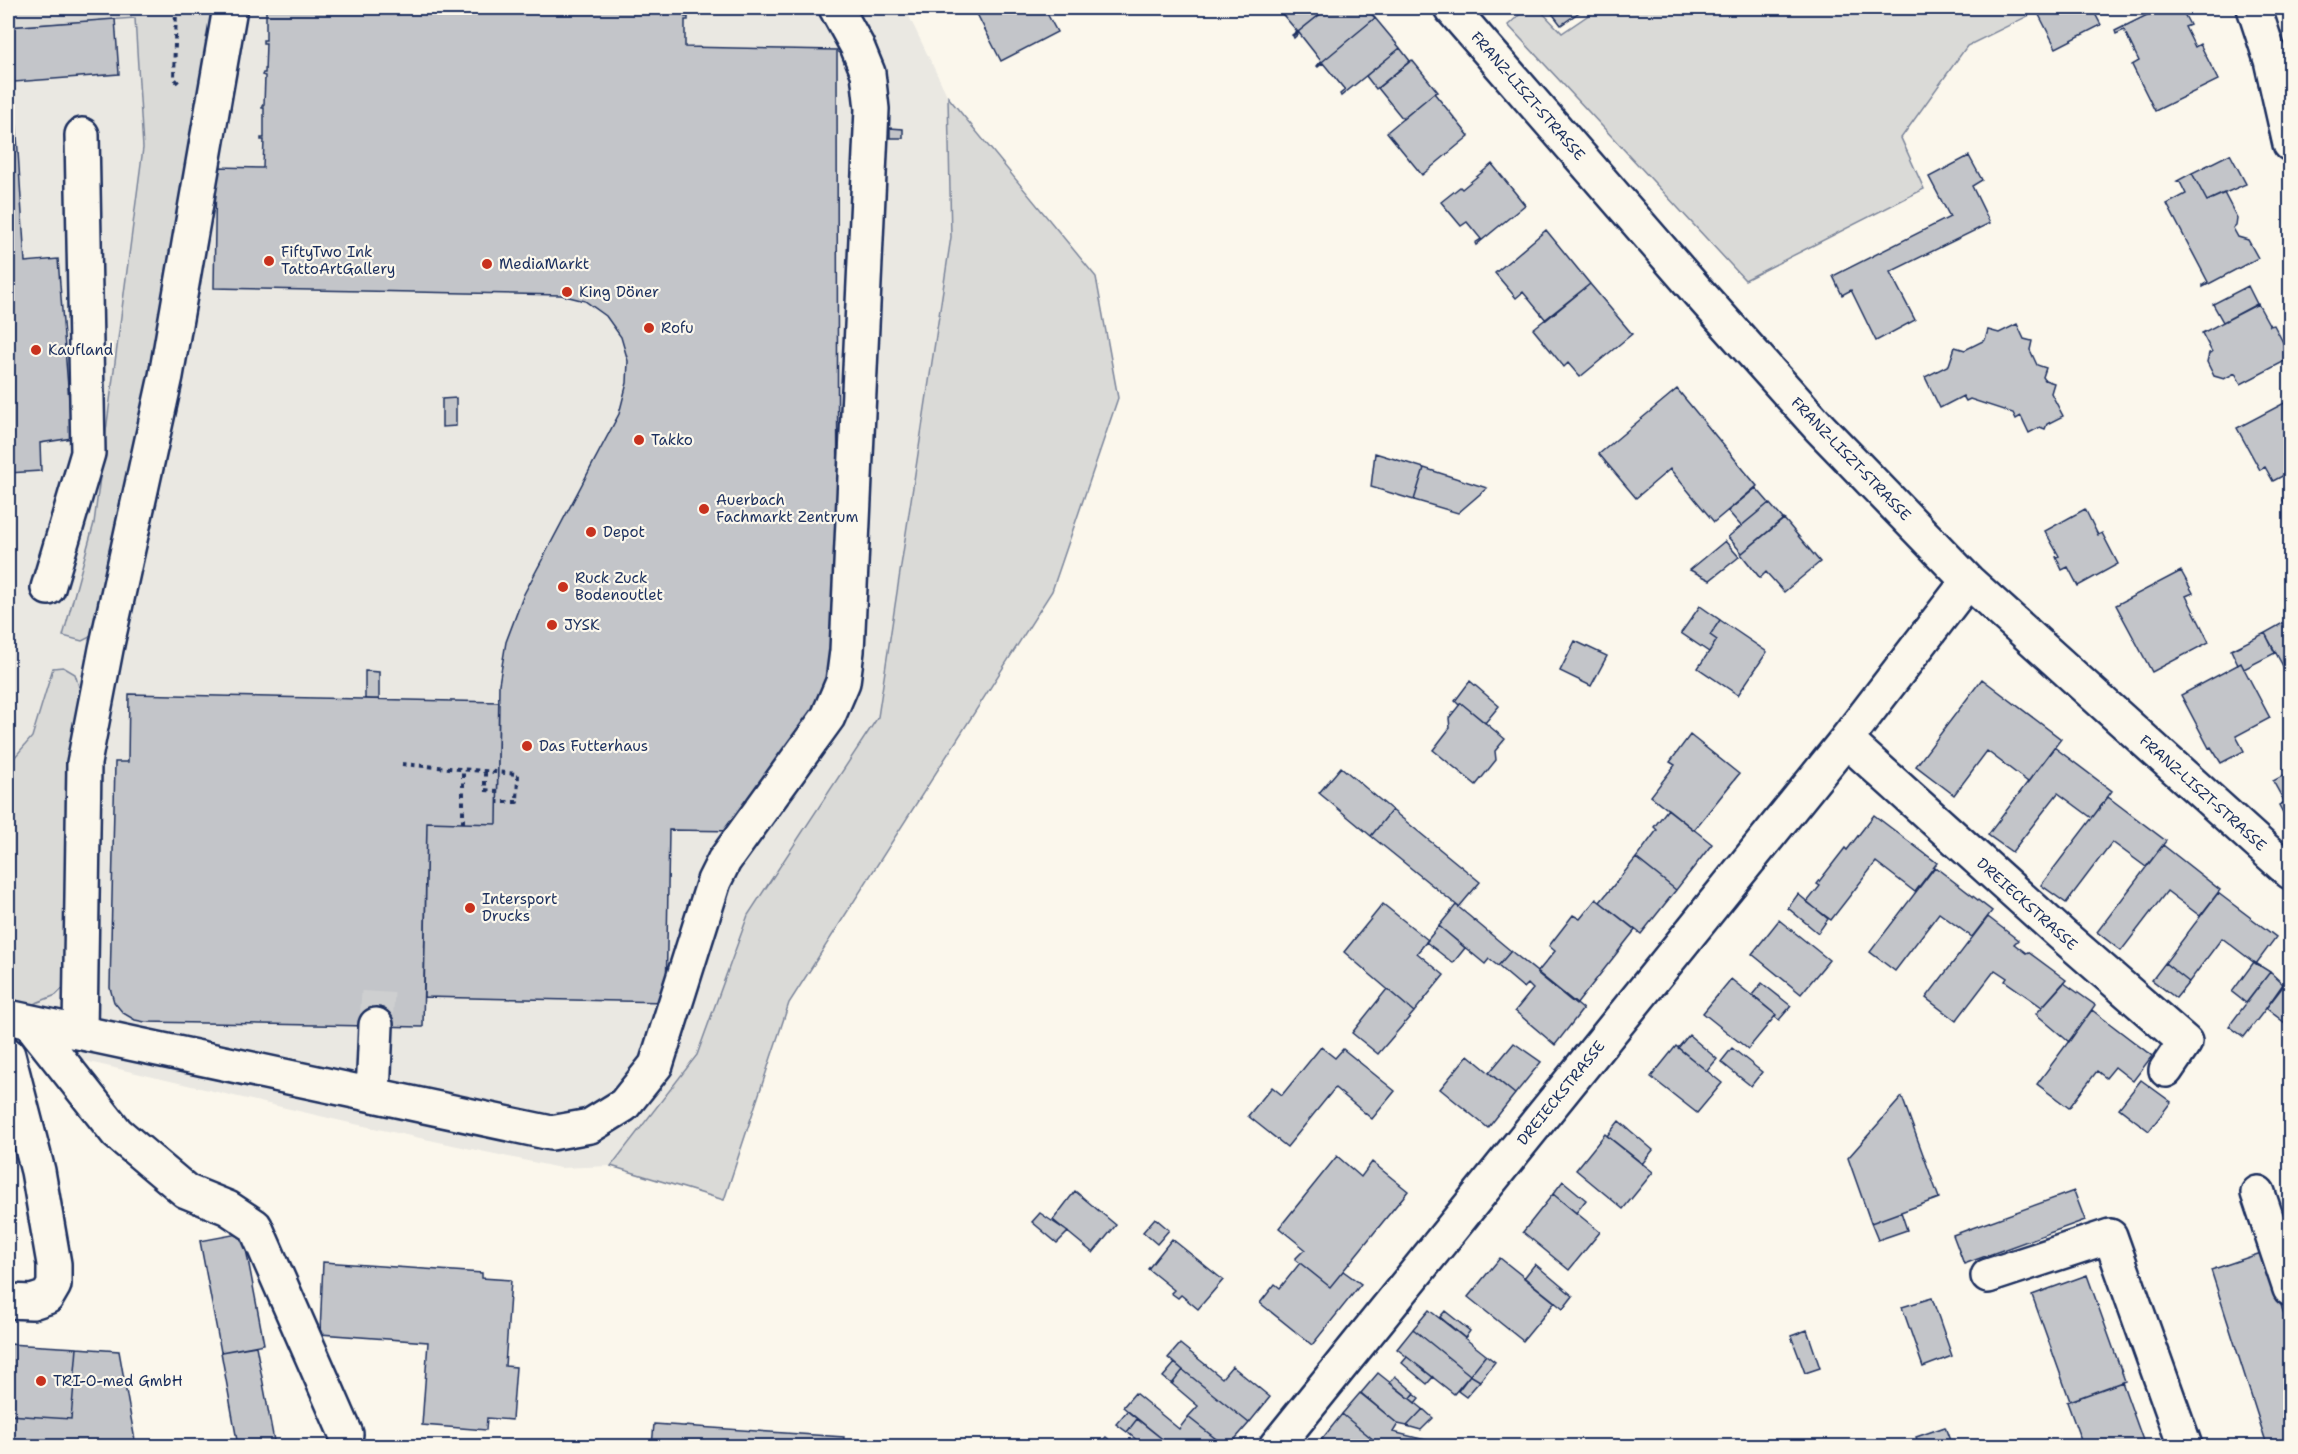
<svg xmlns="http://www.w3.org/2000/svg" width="2298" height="1454" font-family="'Shantell Sans',sans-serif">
	<rect width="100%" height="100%" fill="#fbf7ec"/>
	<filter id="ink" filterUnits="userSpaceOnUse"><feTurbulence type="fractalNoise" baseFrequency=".0167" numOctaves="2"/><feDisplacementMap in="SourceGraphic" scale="12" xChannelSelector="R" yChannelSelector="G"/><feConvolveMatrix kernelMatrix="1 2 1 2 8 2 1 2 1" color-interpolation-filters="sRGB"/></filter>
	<g filter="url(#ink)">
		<path fill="#eae8e2" d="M 8,8 L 905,8 L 948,97 L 951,237 L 878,717 L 748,915 L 697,1055 L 611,1166 L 560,1168 L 350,1123 L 8,1043 Z"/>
		<path fill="#dadad7" stroke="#7a849a" stroke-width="1.5" d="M 8,8 L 217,8 L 104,612 L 94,635 L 82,641 L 63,636 L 94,523 L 143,148 L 135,18 L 8,27 Z
			M 1527,8 L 1538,8 L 1562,33 L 1599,8 L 2044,8 L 1967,46 L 1901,138 L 1924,189 L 1745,280 L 1508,25 Z
			M 948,97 L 1096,277 L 1118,398 L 1052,591 L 789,1003 L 724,1200 L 611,1166 L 697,1055 L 748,915 L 878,717 L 951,237 Z
			M 63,667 L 75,674 L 80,690 L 68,784 L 68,983 L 56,995 L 31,1005 L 8,1000 L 8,765 L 32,737 L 53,668 Z"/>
		<path fill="#c3c5c9" stroke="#1b2f5e" stroke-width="1.5" d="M 264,8 L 686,8 L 685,17 L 688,17 L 688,20 L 685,20 L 685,47 L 837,50 L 838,678 L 739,831 L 669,830 L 666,1002 L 424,997 L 427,822 L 497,824 L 499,684 L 506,642 L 524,594 L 619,414 L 627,383 L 628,361 L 621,337 L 606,316 L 585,301 L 561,295 L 214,288 L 216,167 L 263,168 L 264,140 L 261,140 L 261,138 L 264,138 L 264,108 L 262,108 L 262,105 L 264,105 L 265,76 L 262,75 L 263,73 L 265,73 L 266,43 L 263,43 L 263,40 L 266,40 L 266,10 L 264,10 Z
			M 974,8 L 1044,8 L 1057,32 L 1001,61 Z
			M 1277,8 L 1328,8 L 1293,36 L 1292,35 L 1297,31 Z
			M 1328,8 L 1366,8 L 1375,18 L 1317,66 L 1321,61 L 1299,33 L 1294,38 L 1293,36 Z
			M 1548,8 L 1585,8 L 1561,25 Z
			M 2050,8 L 2092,8 L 2101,25 L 2056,48 L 2038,13 Z
			M 2161,8 L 2181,8 L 2190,25 L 2185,27 L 2195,47 L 2200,44 L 2218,80 L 2155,111 L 2132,65 L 2139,61 L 2124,30 L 2116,34 L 2115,31 Z
			M 1375,18 L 1400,48 L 1341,96 L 1340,94 L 1345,90 L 1323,63 L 1318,67 L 1317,66 Z
			M 115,19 L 119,74 L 14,82 L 13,72 L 9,72 L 8,27 Z
			M 1400,48 L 1410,61 L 1376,89 L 1366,76 Z
			M 1412,60 L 1438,92 L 1434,93 L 1403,119 L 1378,88 Z
			M 8,72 L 13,72 L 25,262 L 58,259 L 72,438 L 40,443 L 41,471 L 8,473 Z
			M 1434,93 L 1469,136 L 1422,175 L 1387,132 Z
			M 890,128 L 903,129 L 903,138 L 890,138 Z
			M 2230,154 L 2246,184 L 2207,201 L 2192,173 Z
			M 1969,156 L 1982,180 L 1972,186 L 1990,223 L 1890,272 L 1915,320 L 1876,341 L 1851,290 L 1842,295 L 1833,276 L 1950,217 L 1929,177 Z
			M 1492,164 L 1525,205 L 1476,245 L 1475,243 L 1481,239 L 1467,222 L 1461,226 L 1441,202 L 1460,187 L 1462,189 Z
			M 2192,173 L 2207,201 L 2224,193 L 2237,218 L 2236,225 L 2233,228 L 2238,237 L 2248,240 L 2258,258 L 2203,287 L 2203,285 L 2208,282 L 2167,204 L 2186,194 L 2180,182 L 2177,181 Z
			M 1546,230 L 1590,284 L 1546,320 L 1523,292 L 1516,298 L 1495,273 Z
			M 1590,284 L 1632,334 L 1580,377 L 1568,363 L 1564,367 L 1533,329 Z
			M 2248,286 L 2257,304 L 2223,322 L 2213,304 Z
			M 2258,304 L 2270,326 L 2274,325 L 2289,354 L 2285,356 L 2287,360 L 2241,384 L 2235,373 L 2224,379 L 2214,376 L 2207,362 L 2209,353 L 2212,352 L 2202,333 Z
			M 2017,324 L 2024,339 L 2032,341 L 2030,350 L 2037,365 L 2046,368 L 2043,377 L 2045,380 L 2054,383 L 2051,393 L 2063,416 L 2047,424 L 2045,429 L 2040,427 L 2029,433 L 2021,416 L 2016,419 L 2013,413 L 1970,399 L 1966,401 L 1963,396 L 1940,408 L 1925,377 L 1949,365 L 1955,347 L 1965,350 L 1985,340 L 1988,330 L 1999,333 Z
			M 1677,389 L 1757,486 L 1714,522 L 1670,469 L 1636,498 L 1599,454 Z
			M 456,398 L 456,426 L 442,427 L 442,399 Z
			M 2290,400 L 2290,472 L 2273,481 L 2265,467 L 2260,470 L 2237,428 Z
			M 1375,453 L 1424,468 L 1414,500 L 1371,487 Z
			M 1424,468 L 1487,488 L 1458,513 L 1414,500 Z
			M 1756,488 L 1769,503 L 1741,526 L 1728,511 Z
			M 2290,496 L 2290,514 L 2283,500 Z
			M 1769,503 L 1783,519 L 1742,553 L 1728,537 Z
			M 2085,509 L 2098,535 L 2102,533 L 2118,564 L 2078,586 L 2068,567 L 2062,570 L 2056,557 L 2059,556 L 2045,531 Z
			M 1784,519 L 1820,562 L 1784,592 L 1766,572 L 1760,578 L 1741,554 Z
			M 1725,541 L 1739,557 L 1710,580 L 1690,570 Z
			M 2181,571 L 2193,593 L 2186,596 L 2209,642 L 2152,672 L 2116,605 Z
			M 1700,606 L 1720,620 L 1710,635 L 1717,640 L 1709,652 L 1681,633 Z
			M 2290,619 L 2290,662 L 2283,666 L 2265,633 Z
			M 1720,620 L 1767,652 L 1738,695 L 1698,668 L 1717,640 L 1710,635 Z
			M 2265,633 L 2275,653 L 2244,669 L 2241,663 L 2238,665 L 2231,650 Z
			M 1575,641 L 1607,656 L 1591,686 L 1560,671 Z
			M 2241,663 L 2270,718 L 2236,736 L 2244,751 L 2221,763 L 2211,747 L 2209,748 L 2181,695 Z
			M 365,671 L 379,672 L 379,699 L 365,699 Z
			M 1982,679 L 2061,739 L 2028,782 L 1987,751 L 1954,795 L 1916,766 Z
			M 1470,681 L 1499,706 L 1485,723 L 1461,703 L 1459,705 L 1455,701 Z
			M 129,694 L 499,702 L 497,824 L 427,822 L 423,1027 L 145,1022 L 135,1020 L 123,1013 L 114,1002 L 110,988 L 115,762 L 128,762 Z
			M 1461,703 L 1505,739 L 1495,751 L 1496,760 L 1476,785 L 1433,750 L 1450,728 L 1449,718 Z
			M 1690,735 L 1739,774 L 1694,830 L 1651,796 L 1675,765 L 1670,762 Z
			M 2054,747 L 2112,791 L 2092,818 L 2058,793 L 2012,852 L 1988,835 Z
			M 1341,767 L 1392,810 L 1371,836 L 1319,793 Z
			M 2290,772 L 2290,798 L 2284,801 L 2273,781 Z
			M 2108,797 L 2166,841 L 2146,867 L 2112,842 L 2066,903 L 2041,885 Z
			M 2290,799 L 2290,826 L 2279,805 Z
			M 1668,809 L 1712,844 L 1676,890 L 1636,858 L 1657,830 L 1654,827 Z
			M 1392,810 L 1480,882 L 1459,907 L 1371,836 Z
			M 1874,815 L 1937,863 L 1915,892 L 1876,862 L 1831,920 L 1807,902 L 1820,886 L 1817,884 L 1845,848 L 1847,850 Z
			M 2163,845 L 2220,890 L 2200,916 L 2167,891 L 2121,951 L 2097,932 Z
			M 1636,858 L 1676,890 L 1641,934 L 1600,902 Z
			M 1935,867 L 1992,911 L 1972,937 L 1939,913 L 1895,971 L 1870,952 Z
			M 2218,893 L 2276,937 L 2256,964 L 2222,938 L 2189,982 L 2165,963 Z
			M 1798,894 L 1828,919 L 1818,933 L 1788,908 Z
			M 1596,899 L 1635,930 L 1576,1005 L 1537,973 L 1555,951 L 1549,946 L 1573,915 L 1580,919 Z
			M 1383,904 L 1428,940 L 1417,953 L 1444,975 L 1414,1012 L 1344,952 Z
			M 1456,905 L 1511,951 L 1498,966 L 1489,959 L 1485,964 L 1439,926 Z
			M 1988,917 L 2018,940 L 2014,944 L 2026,953 L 2028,952 L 2066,980 L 2042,1007 L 2005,981 L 2007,978 L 1995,970 L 1956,1021 L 1926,998 Z
			M 1779,920 L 1829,960 L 1801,994 L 1752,954 Z
			M 1439,926 L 1465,948 L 1453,963 L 1426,942 Z
			M 1511,951 L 1583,1009 L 1555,1045 L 1515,1011 L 1533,989 L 1528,984 L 1524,988 L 1498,966 Z
			M 2254,962 L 2270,972 L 2246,1003 L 2232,992 Z
			M 2165,963 L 2189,982 L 2176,998 L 2152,980 Z
			M 2270,972 L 2284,985 L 2244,1037 L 2229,1026 Z
			M 2290,974 L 2290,1027 L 2266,1008 Z
			M 1731,979 L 1776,1015 L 1748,1049 L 1703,1013 Z
			M 1762,983 L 1791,1006 L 1779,1020 L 1775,1017 L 1776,1015 L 1752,995 Z
			M 2064,983 L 2095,1005 L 2069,1042 L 2036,1014 Z
			M 1387,989 L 1414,1012 L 1378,1054 L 1352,1033 Z
			M 2092,1010 L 2152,1056 L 2133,1081 L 2115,1067 L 2106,1078 L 2097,1071 L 2069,1108 L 2037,1084 Z
			M 1689,1035 L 1717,1059 L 1707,1071 L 1678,1048 Z
			M 1514,1043 L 1541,1062 L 1515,1094 L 1489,1073 Z
			M 1676,1046 L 1722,1083 L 1697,1113 L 1651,1077 Z
			M 1321,1047 L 1335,1058 L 1343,1049 L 1395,1091 L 1372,1119 L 1335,1088 L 1287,1147 L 1248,1116 L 1272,1087 L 1282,1095 Z
			M 1732,1048 L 1762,1072 L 1751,1086 L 1721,1062 Z
			M 1468,1055 L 1515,1094 L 1488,1128 L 1440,1089 Z
			M 2141,1080 L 2171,1102 L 2149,1131 L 2119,1108 Z
			M 1902,1097 L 1939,1198 L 1871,1223 L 1848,1158 Z
			M 1619,1121 L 1653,1150 L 1642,1164 L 1607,1136 Z
			M 1605,1134 L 1653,1172 L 1623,1209 L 1576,1170 Z
			M 1337,1156 L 1361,1177 L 1372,1162 L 1408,1191 L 1330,1287 L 1295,1259 L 1305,1249 L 1279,1228 Z
			M 1563,1181 L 1586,1200 L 1576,1213 L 1553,1194 Z
			M 1075,1191 L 1116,1225 L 1093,1253 L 1053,1220 Z
			M 2074,1191 L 2085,1220 L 1964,1264 L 1953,1235 Z
			M 1553,1194 L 1600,1232 L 1569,1270 L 1523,1232 Z
			M 1901,1212 L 1907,1230 L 1878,1240 L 1871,1223 Z
			M 1040,1213 L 1068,1232 L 1057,1243 L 1032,1222 Z
			M 1155,1218 L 1169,1230 L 1157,1244 L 1143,1232 Z
			M 243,1233 L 264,1344 L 221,1352 L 200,1241 Z
			M 1172,1239 L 1223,1280 L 1198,1309 L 1181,1295 L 1178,1298 L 1171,1293 L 1174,1290 L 1148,1269 Z
			M 2264,1252 L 2290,1333 L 2290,1437 L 2267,1445 L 2211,1270 Z
			M 1500,1258 L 1555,1302 L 1523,1341 L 1468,1297 Z
			M 323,1262 L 482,1273 L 482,1278 L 511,1280 L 505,1366 L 516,1367 L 512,1420 L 487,1418 L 486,1430 L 422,1425 L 428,1342 L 320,1334 Z
			M 1300,1263 L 1330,1287 L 1343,1271 L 1361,1284 L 1312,1345 L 1260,1303 L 1275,1284 L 1280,1288 Z
			M 1535,1264 L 1573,1296 L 1563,1309 L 1524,1278 Z
			M 2087,1275 L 2125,1381 L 2070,1401 L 2032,1295 Z
			M 1932,1298 L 1952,1356 L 1923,1367 L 1902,1307 Z
			M 1429,1310 L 1486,1355 L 1470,1375 L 1413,1329 Z
			M 1445,1311 L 1470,1331 L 1465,1338 L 1440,1317 Z
			M 1413,1329 L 1470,1375 L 1454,1394 L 1397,1349 Z
			M 1807,1330 L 1820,1368 L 1805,1373 L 1791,1336 Z
			M 8,1344 L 77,1348 L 71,1419 L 8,1415 Z
			M 1180,1344 L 1222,1378 L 1232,1366 L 1270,1397 L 1249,1423 L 1168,1358 Z
			M 256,1346 L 275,1446 L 238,1446 L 221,1352 Z
			M 77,1348 L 119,1351 L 136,1446 L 8,1446 L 8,1415 L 71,1419 Z
			M 1486,1355 L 1495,1362 L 1480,1381 L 1470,1375 Z
			M 1407,1357 L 1433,1377 L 1427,1384 L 1402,1363 Z
			M 1175,1363 L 1183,1370 L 1172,1384 L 1163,1377 Z
			M 1183,1370 L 1249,1423 L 1229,1446 L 1225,1446 L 1188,1417 L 1198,1406 L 1172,1384 Z
			M 1378,1373 L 1423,1409 L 1407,1426 L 1398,1424 L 1361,1393 Z
			M 1470,1375 L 1480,1381 L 1466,1397 L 1458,1391 Z
			M 1395,1376 L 1415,1393 L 1410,1399 L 1390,1383 Z
			M 2122,1382 L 2145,1446 L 2083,1446 L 2067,1402 Z
			M 1135,1393 L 1179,1429 L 1188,1417 L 1225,1446 L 1171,1446 L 1123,1407 Z
			M 1360,1393 L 1398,1424 L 1393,1432 L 1417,1438 L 1414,1446 L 1380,1445 L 1342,1414 Z
			M 1414,1394 L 1419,1398 L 1415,1403 L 1410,1399 Z
			M 1423,1409 L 1433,1418 L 1421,1430 L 1407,1426 Z
			M 1127,1411 L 1137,1419 L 1127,1432 L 1116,1424 Z
			M 1342,1414 L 1380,1445 L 1385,1446 L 1330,1446 L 1322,1439 Z
			M 1137,1419 L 1171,1446 L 1144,1446 L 1127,1432 Z
			M 654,1424 L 844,1437 L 843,1446 L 652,1446 Z
			M 1945,1427 L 1952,1446 L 1919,1446 L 1916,1437 Z
			M 1106,1437 L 1118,1446 L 1105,1446 L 1100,1443 Z
			M 1417,1438 L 1435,1442 L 1434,1446 L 1414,1446 Z
			M 1322,1439 L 1330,1446 L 1316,1446 Z"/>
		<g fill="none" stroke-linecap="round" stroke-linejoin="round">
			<path stroke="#cecfd0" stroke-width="33" stroke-dasharray="33 16" stroke-linecap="butt" d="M 376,1025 L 379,977"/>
			<defs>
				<path id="minor" d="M 1451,8 L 1698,292 L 1820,428 L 1968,581 L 2290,872
					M 2254,8 L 2271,60 L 2290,144
					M 48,588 L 88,453 L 82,135
					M 1846,740 L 2061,934 L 2185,1042 L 2166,1070
					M 8,1017 L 551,1133 L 590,1126 L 624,1105 L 656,1065 L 714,881 L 724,861 L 828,717 L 843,682 L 847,651 L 872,109 L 868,73 L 857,46 L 836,8
					M 31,1024 L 117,1133 L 186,1191 L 228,1208 L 255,1226 L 346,1434
					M 80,1032 L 84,763 L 106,649 L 166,376 L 230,8
					M 8,1055 L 38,1171 L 54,1264 L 54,1285 L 47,1297 L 32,1302 L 8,1301
					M 373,1095 L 376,1025
					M 2258,1193 L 2290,1289
					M 1988,1276 L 2110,1236 L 2185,1446
					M 1276,1446 L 1846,740 L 1968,581"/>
			</defs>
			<use href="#minor" stroke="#1b2f5e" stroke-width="38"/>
			<path stroke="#1b2f5e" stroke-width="4" stroke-dasharray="4.5 4.5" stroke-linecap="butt" d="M 176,8 L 174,78 L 180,85
				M 402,764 L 518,774 L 517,802 L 497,802
				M 485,772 L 485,790 L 497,791
				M 463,823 L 463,770"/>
			<use href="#minor" stroke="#fbf7ec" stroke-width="33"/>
		</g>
	</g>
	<g fill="#c8321e" stroke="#fbf7ec" stroke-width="2">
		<circle cx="269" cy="261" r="6"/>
		<circle cx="487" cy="264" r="6"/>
		<circle cx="567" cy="292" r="6"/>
		<circle cx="649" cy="328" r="6"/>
		<circle cx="36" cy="350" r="6"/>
		<circle cx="639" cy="440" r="6"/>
		<circle cx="704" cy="509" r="6"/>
		<circle cx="591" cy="532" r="6"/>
		<circle cx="563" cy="587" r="6"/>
		<circle cx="552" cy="625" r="6"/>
		<circle cx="527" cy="746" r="6"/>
		<circle cx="470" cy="908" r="6"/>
		<circle cx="41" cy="1381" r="6"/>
	</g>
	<g text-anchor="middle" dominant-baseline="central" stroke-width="4.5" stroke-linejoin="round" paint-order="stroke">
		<g font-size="15" fill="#1b2f5e" stroke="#fbf7ec">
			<text transform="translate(1528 96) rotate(49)">FRANZ-LISZT-STRASSE</text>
			<text transform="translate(1851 459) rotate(46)">FRANZ-LISZT-STRASSE</text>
			<text transform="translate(2203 793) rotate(42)">FRANZ-LISZT-STRASSE</text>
			<text transform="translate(2027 904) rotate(42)">DREIECKSTRASSE</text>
			<text transform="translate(1561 1093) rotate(-51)">DREIECKSTRASSE</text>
		</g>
		<g font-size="15" fill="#1b2f5e" stroke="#fbf7ec" text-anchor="start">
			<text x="281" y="252">FiftyTwo Ink<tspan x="281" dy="17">TattoArtGallery</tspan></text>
			<text x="499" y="264">MediaMarkt</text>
			<text x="579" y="292">King Döner</text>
			<text x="661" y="328">Rofu</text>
			<text x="48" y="350">Kaufland</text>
			<text x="651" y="440">Takko</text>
			<text x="716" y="500">Auerbach<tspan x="716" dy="17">Fachmarkt Zentrum</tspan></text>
			<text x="603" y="532">Depot</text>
			<text x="575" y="578">Ruck Zuck<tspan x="575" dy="17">Bodenoutlet</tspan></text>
			<text x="564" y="625">JYSK</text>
			<text x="539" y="746">Das Futterhaus</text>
			<text x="482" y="899">Intersport<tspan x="482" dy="17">Drucks</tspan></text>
			<text x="53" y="1381">TRI-O-med GmbH</text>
		</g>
	</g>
	<rect width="2298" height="1454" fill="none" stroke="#fbf7ec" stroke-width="30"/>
	<rect x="15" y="15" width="2268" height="1424" fill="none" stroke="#1b2f5e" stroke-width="2" filter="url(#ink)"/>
</svg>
